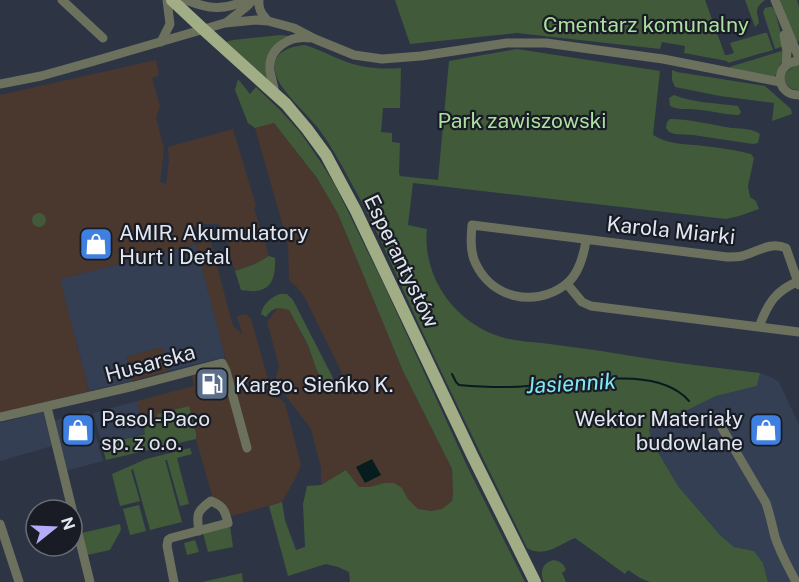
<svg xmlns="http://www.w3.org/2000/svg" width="799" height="582" font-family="'Public Sans',sans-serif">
	<rect width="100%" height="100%" fill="#2d3545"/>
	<path fill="#343f54" d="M 196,244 L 225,357 L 168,371 L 162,347 L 126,357 L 132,381 L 89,391 L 60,279 Z
		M 760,373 L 771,377 L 779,382 L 799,425 L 799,582 L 768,582 L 763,563 L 754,551 L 734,547 L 720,535 L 678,486 L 652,442 L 649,429 L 716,396 L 757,386 Z
		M 137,401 L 146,433 L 102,445 L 93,413 Z
		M 89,411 L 103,461 L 64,471 L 53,421 Z
		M 43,412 L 52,446 L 0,461 L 0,423 Z"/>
	<path fill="#4a382f" d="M 156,60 L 159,75 L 152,78 L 160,106 L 156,117 L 164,149 L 160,182 L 166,184 L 169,161 L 168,147 L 233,129 L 256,206 L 254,208 L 269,256 L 255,264 L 235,271 L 230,256 L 228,242 L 225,230 L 217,224 L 204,224 L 191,228 L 196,244 L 210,240 L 233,326 L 242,334 L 237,316 L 246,314 L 251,319 L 272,393 L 285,403 L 301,465 L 294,481 L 282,502 L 232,516 L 222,503 L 213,498 L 196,439 L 196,433 L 189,406 L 157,414 L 159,422 L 144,426 L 137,401 L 194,386 L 192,376 L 223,368 L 225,357 L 196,244 L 60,279 L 89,391 L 0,414 L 0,95 Z
		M 274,123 L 317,178 L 338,214 L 403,371 L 452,469 L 453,494 L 452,501 L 443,509 L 431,511 L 418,509 L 408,499 L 402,488 L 384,483 L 370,487 L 359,487 L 346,470 L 321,485 L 321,468 L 311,429 L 280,388 L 276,377 L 279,366 L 268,325 L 268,320 L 279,307 L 289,310 L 308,345 L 317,371 L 326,386 L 330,385 L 342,373 L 305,298 L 297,287 L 289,280 L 288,244 L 255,128 Z
		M 162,347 L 168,371 L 132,381 L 126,357 Z"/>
	<path fill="#405a3a" d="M 395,0 L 705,0 L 725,55 L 728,55 L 734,53 L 730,43 L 764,33 L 767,33 L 773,50 L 728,63 L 727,61 L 684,53 L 685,46 L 662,42 L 660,49 L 517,33 L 410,44 Z
		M 745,0 L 765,0 C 754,9 757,11 759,23 L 755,27 Z
		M 780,0 L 797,0 L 799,7 L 799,41 L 795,42 Z
		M 769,7 L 772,7 L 775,11 L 784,46 L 775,49 L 763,12 L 765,8 Z
		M 280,35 L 290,36 L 282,39 L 269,81 L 226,42 L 233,40 Z
		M 305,45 C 315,48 323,52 332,56 C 356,67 375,70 401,68 L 400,108 L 383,108 L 381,132 L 392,133 L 392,142 L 400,143 L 399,173 L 400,176 L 438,180 L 449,61 L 517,49 L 660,71 L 653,135 C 669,145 686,144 704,146 C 720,148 736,150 751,154 L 754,158 L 748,186 L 750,197 L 756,201 L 759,209 L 739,216 L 726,219 L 413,183 L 408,225 L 427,229 C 422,277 455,323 501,337 C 514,341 529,342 542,343 C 562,346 582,348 601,351 C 654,360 707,367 760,373 L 757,386 L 716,396 L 649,429 L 652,442 L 678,486 L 720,535 L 734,547 L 754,551 L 763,563 L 768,582 L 650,582 L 640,578 L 628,570 L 625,574 L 575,538 C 559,545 544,558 527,548 C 491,475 455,401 420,327 C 397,277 376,226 349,179 C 340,162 330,144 318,128 C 307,114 280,90 276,75 C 270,52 288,47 305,45 Z
		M 785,50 C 784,60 778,67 775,77 L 744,72 L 729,67 Z
		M 795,66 L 799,66 L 799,90 C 782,89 779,73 795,66 Z
		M 672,70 L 677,72 L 765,86 L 791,109 L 792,114 L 772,121 L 774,103 L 720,96 L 675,87 L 672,80 Z
		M 238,79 L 250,94 L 256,87 L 280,110 L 300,132 L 320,161 L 335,185 L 384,285 L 469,470 L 525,582 L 350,582 L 349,572 L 338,567 L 326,564 L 288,576 L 269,506 L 282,502 L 285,520 L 296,550 L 305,547 L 303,504 L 307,486 L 321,485 L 346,470 L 359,487 L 370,487 L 384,483 L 394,483 L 402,488 L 408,499 L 418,509 L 431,511 L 442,509 L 452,501 L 453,494 L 452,469 L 403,371 L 338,214 L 317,178 L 274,123 L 255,128 L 248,123 L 235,90 Z
		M 674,95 C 694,103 717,103 738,106 L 741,112 L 739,115 C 726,115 713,111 700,110 C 690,108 679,111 670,106 L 669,98 Z
		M 670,119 C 691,119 711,125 732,128 C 742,129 752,128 760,134 L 758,143 L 753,144 L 693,135 L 675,134 L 669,132 L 666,128 L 667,122 Z
		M32 220a7 7 0 1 1 14 0a7 7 0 1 1-14 0Z
		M 269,256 L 275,258 C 276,284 268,295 241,290 L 235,271 L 255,264 Z
		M 280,294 L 287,294 L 293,300 L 332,376 L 333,380 L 330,385 L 326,386 L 317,371 L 308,345 L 289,310 C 278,307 273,307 266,317 L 261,314 C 263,304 271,297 280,294 Z
		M 189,406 L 196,433 L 196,439 L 106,460 L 102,445 L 145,434 L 144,426 L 159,422 L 157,414 Z
		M 190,448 L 192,454 L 177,458 L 189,504 L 180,506 L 167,460 L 165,460 L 182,522 L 150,530 L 133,469 L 131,470 L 140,501 L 120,506 L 112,474 L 146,459 Z
		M 139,505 L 146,531 L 130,535 L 123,509 Z
		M 120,524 L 121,530 L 110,550 L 87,555 L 82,533 Z
		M 230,526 L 233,547 L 208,552 L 203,533 Z
		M 195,540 L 199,552 L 187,555 L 184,543 Z
		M 554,560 C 561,562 564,564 566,570 L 562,573 L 566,582 L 544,582 C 539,572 543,562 554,560 Z
		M 242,573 L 243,582 L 202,582 Z"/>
	<path fill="#071c1f" d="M 372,459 L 381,475 L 365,483 L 356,467 Z"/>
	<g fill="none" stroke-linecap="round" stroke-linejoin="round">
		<path stroke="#071c1f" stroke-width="2" d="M 452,374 L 456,382 L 459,385 C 482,387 505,388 528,386 C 574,384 656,363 689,401"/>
		<path stroke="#6c715d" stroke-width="9" d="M 62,0 L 103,38
			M 186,0 C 209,9 224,11 246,0
			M 259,0 C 258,10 262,14 268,21
			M 775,0 L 799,58
			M 227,22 L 246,7 L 253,0
			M 784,35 L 787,52 L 786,65
			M 161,42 L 170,24 L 167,0
			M 799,61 C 774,62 774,95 799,95
			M 0,84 L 41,76 L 91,62 L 225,23 L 256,20 L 268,21 L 294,28 L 315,39 L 354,55 L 382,59 L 421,56 L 507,43 L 546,43 L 663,59 L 780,82
			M 275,94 C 274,86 271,78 270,70 C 268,48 290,35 310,38
			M 586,240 C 584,255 578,276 565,285 C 534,308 491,298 475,262 C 470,251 471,237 472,225 L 727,257 C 732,257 737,257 742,256 C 757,252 771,241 786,248 L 799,285
			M 567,284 L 582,302 L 591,306 L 799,332
			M 759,327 C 768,303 775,291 799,281
			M 47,407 L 90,582
			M 0,417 L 134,386 L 222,363 L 226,371 L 247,448
			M 722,428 L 766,503 C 770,515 772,525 775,537 C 780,553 789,568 796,582
			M 0,524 L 19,582
			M 174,582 L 167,546 L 168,540 L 171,538 L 228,523 C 225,510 223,506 211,501 C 197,511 196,514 199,531"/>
		<path stroke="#a1ad84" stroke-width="12" d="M 172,0 L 203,29 L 286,104 L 307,129 L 326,155 L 356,211 L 472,455 L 535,582"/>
	</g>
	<defs>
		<symbol id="shop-square" viewBox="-11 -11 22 22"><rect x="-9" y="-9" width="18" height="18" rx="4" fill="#3f7fe0" stroke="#191c24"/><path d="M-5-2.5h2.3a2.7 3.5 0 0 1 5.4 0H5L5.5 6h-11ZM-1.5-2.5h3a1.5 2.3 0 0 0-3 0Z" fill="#fff"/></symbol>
		<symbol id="fuel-square" viewBox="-11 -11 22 22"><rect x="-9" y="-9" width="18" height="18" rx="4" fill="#5c6f8a" stroke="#191c24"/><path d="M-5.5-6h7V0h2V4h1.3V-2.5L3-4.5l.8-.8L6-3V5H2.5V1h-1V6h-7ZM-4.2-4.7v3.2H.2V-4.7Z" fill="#fff"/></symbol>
	</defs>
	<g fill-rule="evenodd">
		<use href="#shop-square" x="77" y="225" width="38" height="38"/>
		<use href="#fuel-square" x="193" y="365" width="38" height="38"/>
		<use href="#shop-square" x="59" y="411" width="38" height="38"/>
		<use href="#shop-square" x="747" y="411" width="38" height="38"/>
	</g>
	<g text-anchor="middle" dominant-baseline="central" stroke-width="4.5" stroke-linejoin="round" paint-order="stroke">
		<g font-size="21" fill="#addfa1" stroke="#191c24">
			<text x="646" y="24">Cmentarz komunalny</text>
			<text x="522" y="120">Park zawiszowski</text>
		</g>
		<g font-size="21" fill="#e1e7f1" stroke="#191c24">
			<text transform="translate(671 230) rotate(6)">Karola Miarki</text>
			<text transform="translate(402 261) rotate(64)">Esperantystów</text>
			<text transform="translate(150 363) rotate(-15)">Husarska</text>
		</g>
		<g font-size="21" fill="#e1e7f1" stroke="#191c24" text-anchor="start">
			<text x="119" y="232">AMIR. Akumulatory<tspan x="119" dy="24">Hurt i Detal</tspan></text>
			<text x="235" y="384">Kargo. Sieńko K.</text>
			<text x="101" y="418">Pasol-Paco<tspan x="101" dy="24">sp. z o.o.</tspan></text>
			<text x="743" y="418" text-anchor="end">Wektor Materiały<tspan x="743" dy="24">budowlane</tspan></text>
		</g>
		<g font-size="22" font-style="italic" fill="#80e9f8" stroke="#191c24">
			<text transform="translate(571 383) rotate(-3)">Jasiennik</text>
		</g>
	</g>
	<g transform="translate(54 528) rotate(72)"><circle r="28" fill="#191c24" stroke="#696d76" stroke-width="1.5"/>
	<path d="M0-4.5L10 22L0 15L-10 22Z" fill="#b6acf8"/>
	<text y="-9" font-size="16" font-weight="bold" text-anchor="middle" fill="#e1e7f1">N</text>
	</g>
</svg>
